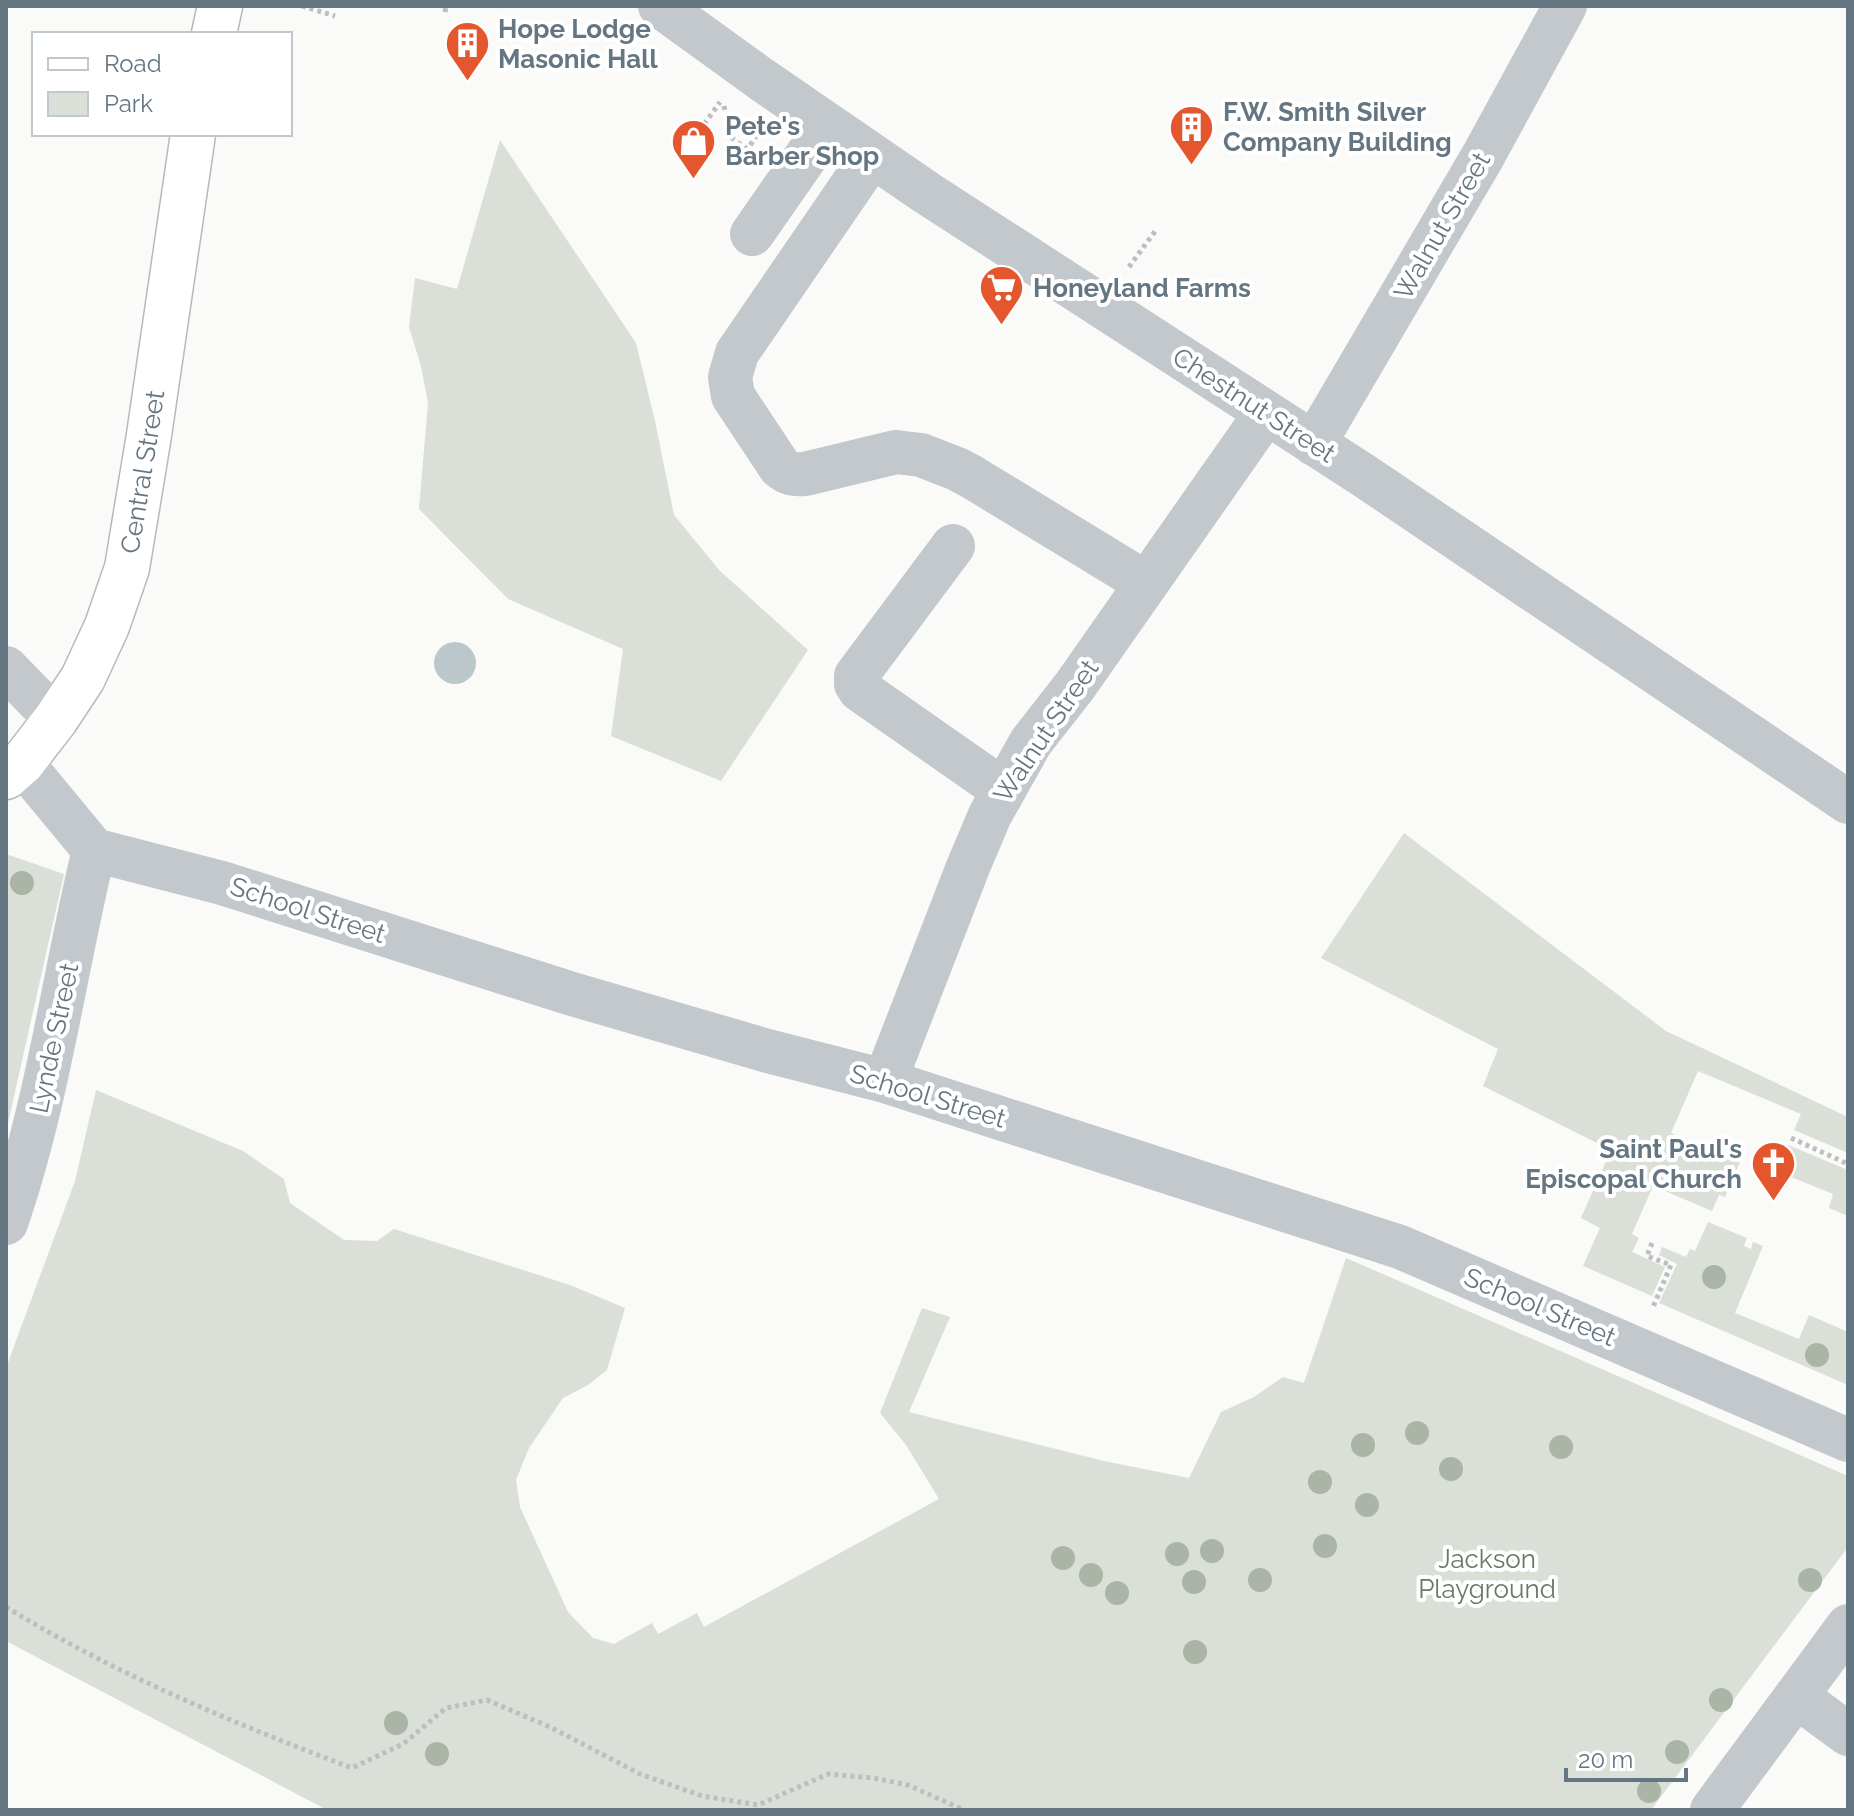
<svg xmlns="http://www.w3.org/2000/svg" width="1854" height="1816" font-family="Raleway,sans-serif">
	<rect width="100%" height="100%" fill="#fafaf8"/>
	<path fill="#dadfd7" d="M 500,140 L 636,343 L 655,421 L 674,515 L 719,570 L 808,650 L 721,781 L 611,736 L 623,649 L 508,599 L 419,509 L 428,403 L 421,366 L 409,327 L 415,278 L 457,289 Z
		M 1404,833 L 1666,1031 L 1848,1117 L 1848,1153 L 1794,1130 L 1801,1114 L 1698,1071 L 1671,1133 L 1740,1162 L 1725,1197 L 1719,1195 L 1712,1211 L 1653,1186 L 1632,1234 L 1639,1238 L 1632,1252 L 1665,1267 L 1652,1296 L 1583,1266 L 1600,1228 L 1581,1218 L 1611,1150 L 1483,1086 L 1498,1049 L 1321,958 Z
		M 6,854 L 64,874 L 6,1132 Z
		M 96,1090 L 243,1151 L 284,1179 L 290,1203 L 344,1240 L 377,1241 L 394,1229 L 570,1285 L 625,1308 L 607,1370 L 588,1385 L 563,1398 L 529,1448 L 516,1480 L 520,1507 L 568,1612 L 593,1638 L 614,1644 L 652,1623 L 658,1634 L 697,1613 L 704,1627 L 939,1499 L 906,1445 L 880,1413 L 922,1308 L 950,1317 L 909,1412 L 1104,1461 L 1189,1478 L 1221,1412 L 1254,1397 L 1283,1377 L 1304,1383 L 1346,1258 L 1848,1476 L 1848,1547 L 1651,1810 L 327,1810 L 6,1641 L 6,1368 L 75,1181 Z
		M 1788,1145 L 1848,1170 L 1848,1216 L 1829,1208 L 1833,1194 L 1791,1177 L 1786,1188 L 1773,1182 Z
		M 1708,1222 L 1747,1238 L 1744,1246 L 1751,1249 L 1753,1242 L 1763,1246 L 1735,1313 L 1799,1339 L 1809,1315 L 1848,1332 L 1848,1385 L 1659,1303 L 1677,1264 L 1659,1255 L 1662,1247 L 1686,1257 L 1690,1249 L 1695,1251 Z"/>
	<path fill="#bbc7cb" d="M434 663a21 21 0 1 1 42 0a21 21 0 1 1-42 0Z"/>
	<g fill="none" stroke-linecap="round" stroke-linejoin="round">
		<defs>
			<g id="major">
				<path d="M 214,34 L 220,6"/>
				<path id="s1" d="M 6,777 L 22,763 L 56,719 L 83,678 L 107,626 L 127,568 L 149,435 L 193,134"/>
			</g>
		</defs>
		<use href="#major" stroke="#b5babe" stroke-width="47"/>
		<path stroke="#bbbfc2" stroke-width="5" stroke-dasharray="4 4" stroke-linecap="butt" d="M 302,6 L 335,16
			M 445,12 L 446,6
			M 724,106 L 732,138 L 747,149
			M 695,137 L 720,102
			M 737,165 L 761,129
			M 1129,267 L 1156,230
			M 989,304 L 988,289 L 991,282
			M 1791,1138 L 1848,1164
			M 1652,1243 L 1647,1256 L 1671,1265 L 1653,1307
			M 6,1607 C 115,1674 233,1723 352,1768 L 403,1744 L 446,1708 L 487,1700 L 550,1727 L 640,1774 L 702,1796 L 758,1805 L 828,1774 L 873,1778 L 908,1785 L 964,1810"/>
		<path stroke="#c3c8cc" stroke-width="44" d="M 660,6 L 761,79 L 927,193 L 1366,477 L 1848,802
			M 872,156 L 737,353 L 730,377 L 733,396 L 780,467 C 788,474 794,475 805,474 L 896,452 L 921,455 L 957,469 L 972,477 L 1146,583
			M 752,234 L 828,125
			M 1314,444 L 1483,156 L 1565,6
			M 953,546 L 856,676 L 856,684 L 860,690 L 1003,790
			M 6,668 L 56,719
			M 22,763 L 94,850 L 222,883 L 569,993 L 764,1050 L 885,1081 L 1400,1247 L 1848,1440
			M 885,1081 L 968,867 L 990,815 L 1031,742 L 1074,687 L 1266,413
			M 6,1223 C 48,1102 64,974 94,850
			M 1796,1696 L 1848,1734
			M 1712,1810 L 1848,1626"/>
		<use href="#major" stroke="#fff" stroke-width="44"/>
	</g>
	<g fill="#aab4a7">
		<circle cx="22" cy="883" r="12"/>
		<circle cx="1714" cy="1277" r="12"/>
		<circle cx="1817" cy="1355" r="12"/>
		<circle cx="1417" cy="1433" r="12"/>
		<circle cx="1363" cy="1445" r="12"/>
		<circle cx="1561" cy="1447" r="12"/>
		<circle cx="1451" cy="1469" r="12"/>
		<circle cx="1320" cy="1482" r="12"/>
		<circle cx="1367" cy="1505" r="12"/>
		<circle cx="1325" cy="1546" r="12"/>
		<circle cx="1212" cy="1551" r="12"/>
		<circle cx="1177" cy="1554" r="12"/>
		<circle cx="1063" cy="1558" r="12"/>
		<circle cx="1091" cy="1575" r="12"/>
		<circle cx="1260" cy="1580" r="12"/>
		<circle cx="1810" cy="1580" r="12"/>
		<circle cx="1194" cy="1582" r="12"/>
		<circle cx="1117" cy="1593" r="12"/>
		<circle cx="1195" cy="1652" r="12"/>
		<circle cx="1721" cy="1700" r="12"/>
		<circle cx="396" cy="1723" r="12"/>
		<circle cx="1677" cy="1752" r="12"/>
		<circle cx="437" cy="1754" r="12"/>
		<circle cx="1649" cy="1791" r="12"/>
	</g>
	<defs>
		<symbol id="building-pin" viewBox="-11 -11 22 30"><path d="M0 17L-7.5 6A9.5 9.5 0 1 1 7.5 6Z" fill="#e4572e" stroke="#fff"/><path d="M-4-6H4V6H1V3H-1V6H-4ZM-2.5-4.3h1.7v1.8h-1.7ZM.8-4.3h1.7v1.8H.8ZM-2.5-1h1.7V.8h-1.7ZM.8-1h1.7V.8H.8Z" fill="#fff"/></symbol>
		<symbol id="shop-pin" viewBox="-11 -11 22 30"><path d="M0 17L-7.5 6A9.5 9.5 0 1 1 7.5 6Z" fill="#e4572e" stroke="#fff"/><path d="M-5-2.5h2.3a2.7 3.5 0 0 1 5.4 0H5L5.5 6h-11ZM-1.5-2.5h3a1.5 2.3 0 0 0-3 0Z" fill="#fff"/></symbol>
		<symbol id="supermarket-pin" viewBox="-11 -11 22 30"><path d="M0 17L-7.5 6A9.5 9.5 0 1 1 7.5 6Z" fill="#e4572e" stroke="#fff"/><path d="M-6-5.5h2.5l.6 2H6L4.5 2H-2.5L-4.4-4H-6ZM-1.5 3.2a1.3 1.3 0 1 0 .1 0ZM3 3.2a1.3 1.3 0 1 0 .1 0Z" fill="#fff"/></symbol>
		<symbol id="church-pin" viewBox="-11 -11 22 30"><path d="M0 17L-7.5 6A9.5 9.5 0 1 1 7.5 6Z" fill="#e4572e" stroke="#fff"/><path d="M-1.2-6h2.4v3.5h3.3v2.4h-3.3V6h-2.4V-.1h-3.3v-2.4h3.3Z" fill="#fff"/></symbol>
	</defs>
	<g fill-rule="evenodd">
		<use href="#building-pin" x="442" y="18" width="51" height="69"/>
		<use href="#building-pin" x="1166" y="102" width="51" height="69"/>
		<use href="#shop-pin" x="668" y="116" width="51" height="69"/>
		<use href="#supermarket-pin" x="976" y="262" width="51" height="69"/>
		<use href="#church-pin" x="1748" y="1138" width="51" height="69"/>
	</g>
	<g text-anchor="middle" dominant-baseline="central" stroke-width="8" stroke-linejoin="round" paint-order="stroke">
		<g font-size="26" font-weight="bold" fill="#657683" stroke="#fff" text-anchor="start">
			<text x="498" y="29">Hope Lodge<tspan x="498" dy="30">Masonic Hall</tspan></text>
			<text x="1223" y="112">F.W. Smith Silver<tspan x="1223" dy="30">Company Building</tspan></text>
			<text x="725" y="126">Pete's<tspan x="725" dy="30">Barber Shop</tspan></text>
			<text x="1033" y="288">Honeyland Farms</text>
			<text x="1742" y="1149" text-anchor="end">Saint Paul's<tspan x="1742" dy="30">Episcopal Church</tspan></text>
		</g>
		<g font-size="26" fill="#657683" stroke="#fff">
			<text transform="translate(1442 226) rotate(-60)">Walnut Street</text>
			<text transform="translate(1254 405) rotate(33)">Chestnut Street</text>
			<text stroke="none"><textPath href="#s1" startOffset="342">Central Street</textPath></text>
			<text transform="translate(1046 731) rotate(-56)">Walnut Street</text>
			<text transform="translate(308 910) rotate(18)">School Street</text>
			<text transform="translate(54 1038) rotate(-78)">Lynde Street</text>
			<text transform="translate(928 1096) rotate(17)">School Street</text>
			<text transform="translate(1540 1307) rotate(23)">School Street</text>
		</g>
		<g font-size="26" fill="#687a64" stroke="#fff">
			<text x="1487" y="1559">Jackson<tspan x="1487" dy="30">Playground</tspan></text>
		</g>
	</g>
	<rect width="1854" height="1816" fill="none" stroke="#657683" stroke-width="16"/>
	<rect x="32" y="32" width="260" height="104" fill="#ffffff" stroke="#c1c8cd" stroke-width="2"/>
	<rect x="48" y="58" width="40" height="12" fill="#ffffff" stroke="#c1c8cd" stroke-width="2"/>
	<text x="104" y="72" font-size="24" fill="#657683">Road</text>
	<rect x="48" y="92" width="40" height="24" fill="#dadfd7" stroke="#c1c8cd" stroke-width="2"/>
	<text x="104" y="112" font-size="24" fill="#657683">Park</text>
	<path d="M1566 1768v12h120v-12" fill="none" stroke="#657683" stroke-width="4"/>
	<text x="1578" y="1768" font-size="24" fill="#657683" stroke="#ffffff" stroke-width="6" paint-order="stroke">20 m</text>
</svg>
